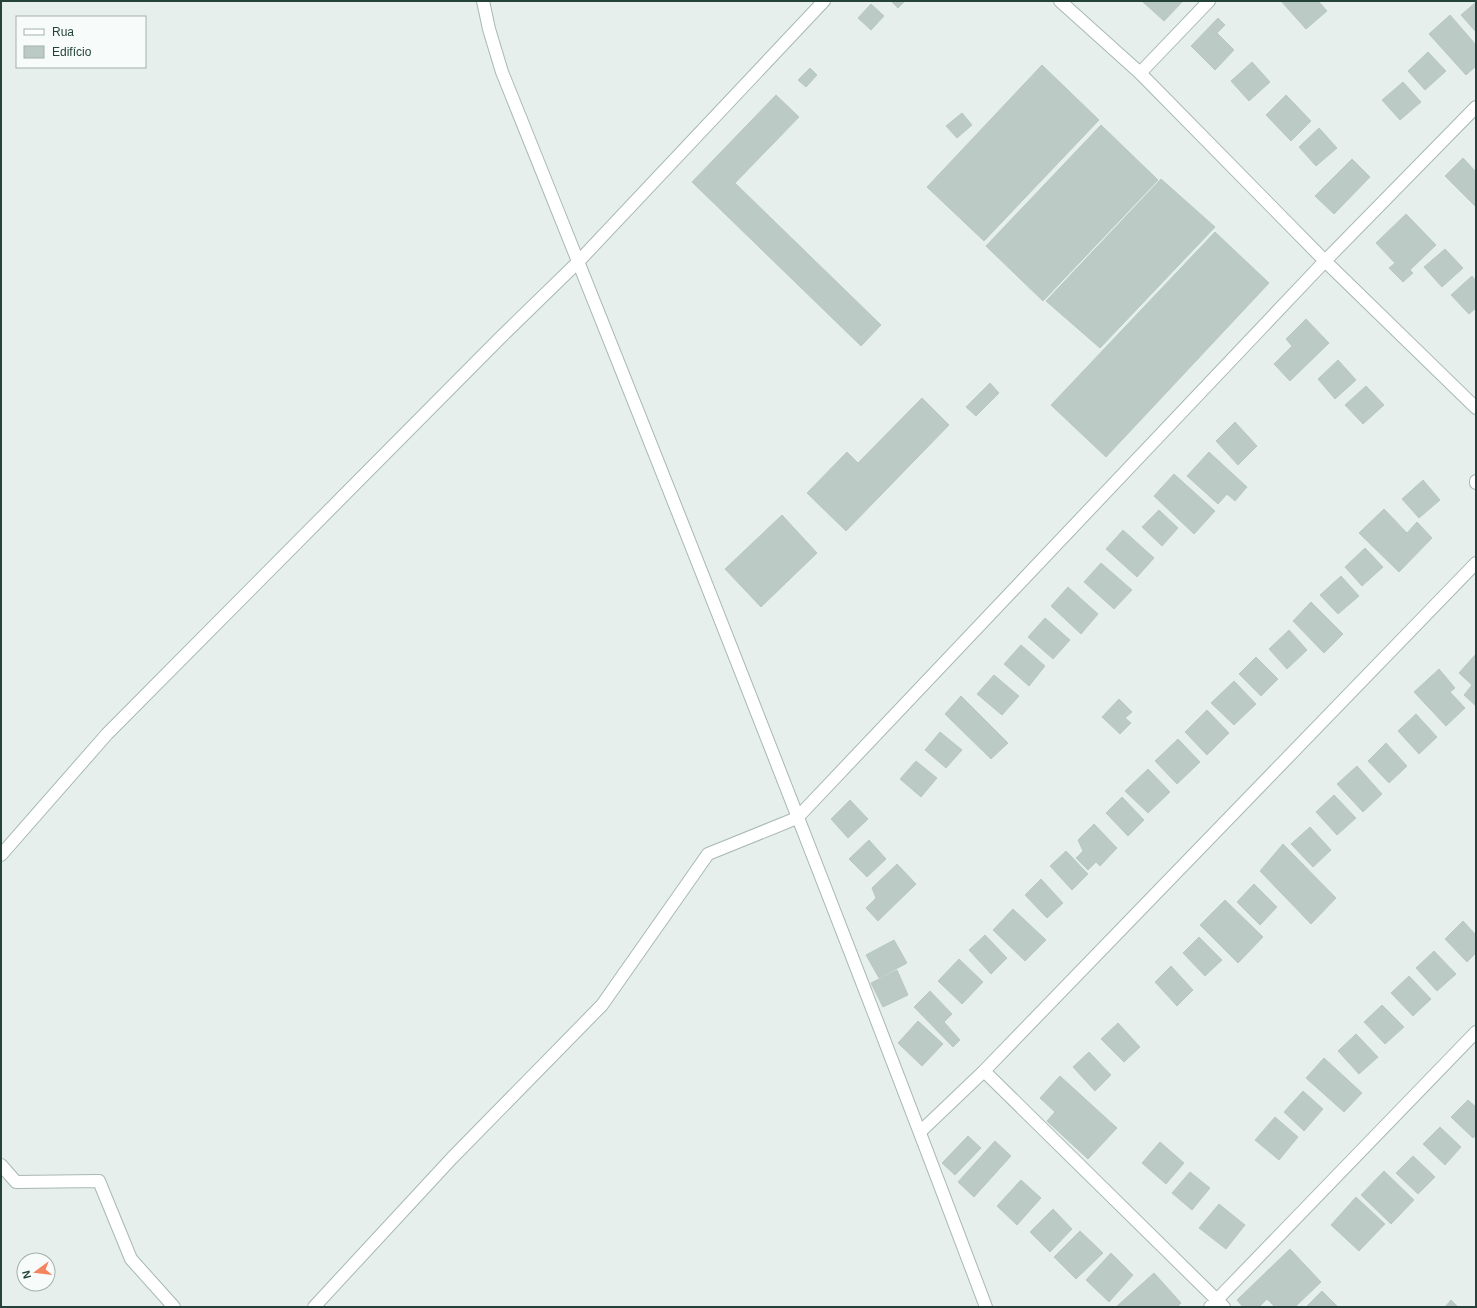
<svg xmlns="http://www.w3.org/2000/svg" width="1477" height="1308" font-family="Helvetica,sans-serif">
	<rect width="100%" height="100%" fill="#e6efeb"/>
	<path fill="#bbcac4" stroke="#b8c9c2" d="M 891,1 L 905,1 L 898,8 Z
		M 1142,1 L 1183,1 L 1164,21 Z
		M 1281,1 L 1318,1 L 1327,11 L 1306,29 Z
		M 1476,2 L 1476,32 L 1461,15 Z
		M 871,4 L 884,16 L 871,30 L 858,18 Z
		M 1450,15 L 1476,45 L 1476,66 L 1466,75 L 1429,34 Z
		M 1218,18 L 1225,25 L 1217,33 L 1234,50 L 1215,70 L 1191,46 Z
		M 1428,52 L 1446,71 L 1425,90 L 1408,71 Z
		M 1252,62 L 1270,82 L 1249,101 L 1231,81 Z
		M 1042,65 L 1099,120 L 984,241 L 927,187 Z
		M 810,68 L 817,75 L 806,87 L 798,80 Z
		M 1403,82 L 1421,102 L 1400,120 L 1382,100 Z
		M 776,95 L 799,117 L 735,183 L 881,325 L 861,346 L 692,182 Z
		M 1286,95 L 1311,121 L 1291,141 L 1266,115 Z
		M 962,113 L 972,125 L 957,138 L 946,126 Z
		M 1101,125 L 1158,180 L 1043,301 L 986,246 Z
		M 1319,128 L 1337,148 L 1316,166 L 1299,147 Z
		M 1463,158 L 1476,172 L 1476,207 L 1445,176 Z
		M 1352,159 L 1370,177 L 1334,214 L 1315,196 Z
		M 1161,179 L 1215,227 L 1100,348 L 1046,301 Z
		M 1406,214 L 1436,245 L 1410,270 L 1413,273 L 1403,282 L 1389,268 L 1395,263 L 1376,243 Z
		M 1215,232 L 1269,283 L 1106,457 L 1051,405 Z
		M 1445,249 L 1463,268 L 1442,287 L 1424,267 Z
		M 1472,276 L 1476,281 L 1476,308 L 1469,314 L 1451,295 Z
		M 1306,319 L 1329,343 L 1290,381 L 1274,364 L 1292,346 L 1286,339 Z
		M 1338,360 L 1356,380 L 1335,399 L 1318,379 Z
		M 990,383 L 999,393 L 976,416 L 966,407 Z
		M 1366,386 L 1384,405 L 1363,424 L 1345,405 Z
		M 922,398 L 949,425 L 846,531 L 807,493 L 847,452 L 858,463 Z
		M 1235,422 L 1257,446 L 1238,465 L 1216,441 Z
		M 1209,452 L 1247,487 L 1235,501 L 1227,494 L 1218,504 L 1187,476 Z
		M 1174,474 L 1215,511 L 1194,534 L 1154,496 Z
		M 1423,480 L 1440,500 L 1419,518 L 1402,499 Z
		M 1384,509 L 1407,533 L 1417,522 L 1432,538 L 1399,572 L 1359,533 Z
		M 1159,510 L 1178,528 L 1162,546 L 1142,527 Z
		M 782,515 L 817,553 L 761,607 L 725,569 Z
		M 1123,530 L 1154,558 L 1137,577 L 1106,549 Z
		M 1365,548 L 1383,567 L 1362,586 L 1345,567 Z
		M 1101,563 L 1132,590 L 1114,609 L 1084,582 Z
		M 1341,576 L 1359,596 L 1338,614 L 1320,595 Z
		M 1068,587 L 1098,614 L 1081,634 L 1051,606 Z
		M 1311,602 L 1343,634 L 1324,653 L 1293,621 Z
		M 1045,618 L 1070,640 L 1053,659 L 1028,637 Z
		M 1289,630 L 1307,650 L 1287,669 L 1269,649 Z
		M 1021,645 L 1045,666 L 1029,686 L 1004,664 Z
		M 1475,655 L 1476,656 L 1476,706 L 1464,695 L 1472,685 L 1459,673 Z
		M 1256,657 L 1278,679 L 1261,696 L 1239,674 Z
		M 1439,669 L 1455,688 L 1450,692 L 1465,708 L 1446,726 L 1414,692 Z
		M 994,675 L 1019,696 L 1002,715 L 977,694 Z
		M 1234,681 L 1256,704 L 1234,725 L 1211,703 Z
		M 961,696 L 1008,743 L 991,759 L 945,714 Z
		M 1119,699 L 1132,712 L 1125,718 L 1131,723 L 1120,734 L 1102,717 Z
		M 1207,710 L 1229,733 L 1207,755 L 1185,732 Z
		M 1416,714 L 1437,737 L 1419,754 L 1398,731 Z
		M 940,732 L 962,750 L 946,768 L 925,750 Z
		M 1178,739 L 1200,762 L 1177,784 L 1155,761 Z
		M 1386,743 L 1407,766 L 1389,783 L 1368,761 Z
		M 916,761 L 937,778 L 921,797 L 900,779 Z
		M 1357,766 L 1382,794 L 1363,812 L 1337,784 Z
		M 1148,769 L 1170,792 L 1148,813 L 1125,791 Z
		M 1334,795 L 1356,818 L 1337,835 L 1316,812 Z
		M 1122,797 L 1144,820 L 1128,836 L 1106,813 Z
		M 850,800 L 868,819 L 848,838 L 831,819 Z
		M 1094,824 L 1117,848 L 1100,866 L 1096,862 L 1088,870 L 1076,858 L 1083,851 L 1078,840 Z
		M 1310,827 L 1331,850 L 1313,867 L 1291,844 Z
		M 869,840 L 886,859 L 867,877 L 849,859 Z
		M 1283,844 L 1336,898 L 1311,924 L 1260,871 Z
		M 1066,851 L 1088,874 L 1072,890 L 1050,866 Z
		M 897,864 L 916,884 L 878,921 L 866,908 L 876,898 L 872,888 Z
		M 1041,879 L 1063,903 L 1047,918 L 1025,895 Z
		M 1254,884 L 1277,907 L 1260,925 L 1237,902 Z
		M 1225,900 L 1263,937 L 1238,963 L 1200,925 Z
		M 1013,909 L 1046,940 L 1025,961 L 993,930 Z
		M 1463,921 L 1476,935 L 1476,953 L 1467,962 L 1445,939 Z
		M 985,935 L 1007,958 L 991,974 L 969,950 Z
		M 1199,937 L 1222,960 L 1205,976 L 1183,953 Z
		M 894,940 L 907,963 L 879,978 L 866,955 Z
		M 1434,951 L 1456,974 L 1437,991 L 1416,968 Z
		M 959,959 L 983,982 L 962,1004 L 938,981 Z
		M 1171,966 L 1193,990 L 1177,1006 L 1155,982 Z
		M 897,970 L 908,995 L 883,1007 L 871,983 Z
		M 1409,976 L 1431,999 L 1413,1016 L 1391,993 Z
		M 930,991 L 952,1014 L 944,1022 L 960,1040 L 953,1047 L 914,1007 Z
		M 1382,1005 L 1404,1027 L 1385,1044 L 1364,1022 Z
		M 918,1021 L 943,1044 L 922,1066 L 898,1043 Z
		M 1118,1023 L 1140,1047 L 1124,1062 L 1101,1039 Z
		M 1356,1034 L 1378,1057 L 1359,1074 L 1338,1051 Z
		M 1089,1052 L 1111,1075 L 1095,1091 L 1073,1067 Z
		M 1324,1058 L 1362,1093 L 1344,1112 L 1306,1078 Z
		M 1060,1076 L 1117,1128 L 1088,1159 L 1047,1121 L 1055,1112 L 1040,1098 Z
		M 1303,1091 L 1323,1109 L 1304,1131 L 1284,1112 Z
		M 1468,1100 L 1476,1107 L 1476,1135 L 1473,1138 L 1451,1117 Z
		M 1275,1117 L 1298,1137 L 1279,1160 L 1255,1140 Z
		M 1440,1127 L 1461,1147 L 1445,1165 L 1423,1144 Z
		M 968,1136 L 981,1148 L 955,1175 L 942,1163 Z
		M 995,1141 L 1011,1156 L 974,1197 L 958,1182 Z
		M 1160,1142 L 1184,1163 L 1166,1184 L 1142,1163 Z
		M 1413,1156 L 1435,1177 L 1418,1194 L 1396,1173 Z
		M 1384,1171 L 1414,1200 L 1391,1224 L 1361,1195 Z
		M 1190,1172 L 1210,1188 L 1192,1210 L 1172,1193 Z
		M 1021,1180 L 1041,1198 L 1017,1225 L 997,1206 Z
		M 1356,1197 L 1385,1224 L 1359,1251 L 1331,1225 Z
		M 1219,1204 L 1245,1225 L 1226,1249 L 1199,1228 Z
		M 1053,1209 L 1072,1229 L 1050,1252 L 1030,1232 Z
		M 1080,1231 L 1103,1253 L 1076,1279 L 1054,1257 Z
		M 1290,1249 L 1321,1282 L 1295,1307 L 1275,1307 L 1267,1299 L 1259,1307 L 1243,1307 L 1237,1300 Z
		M 1111,1253 L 1133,1275 L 1109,1302 L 1086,1280 Z
		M 1154,1273 L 1181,1303 L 1177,1307 L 1116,1307 Z
		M 1322,1291 L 1338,1307 L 1306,1307 Z
		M 1451,1300 L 1458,1307 L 1445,1307 Z"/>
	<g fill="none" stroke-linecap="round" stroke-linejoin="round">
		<defs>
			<path id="minor" d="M 483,1 L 489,29 L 502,72 C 667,482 830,893 986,1307
				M 1060,1 L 1140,73 L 1325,261 L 1476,408
				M 1140,73 L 1209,1
				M 1476,481 L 1476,483
				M 1,855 L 107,734 L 500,338 L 578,262 L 824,1
				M 984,1071 L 1224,1307
				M 920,1132 L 984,1071 L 1476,563
				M 1,1165 L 16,1182 L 99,1181 L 131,1259 L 174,1307
				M 314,1307 L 452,1158 L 602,1005 L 708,854 L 797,818 L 1325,261 L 1476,107
				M 1210,1307 L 1476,1032"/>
		</defs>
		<use href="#minor" stroke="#a8b8b2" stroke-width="14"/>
		<use href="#minor" stroke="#fff" stroke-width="12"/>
	</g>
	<rect width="1477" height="1308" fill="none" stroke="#24423a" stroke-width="4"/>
	<rect x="16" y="16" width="130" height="52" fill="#f7fbf9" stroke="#a3b1ad"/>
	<rect x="24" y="29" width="20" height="6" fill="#ffffff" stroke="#a3b1ad"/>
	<text x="52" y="36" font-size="12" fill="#24423a">Rua</text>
	<rect x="24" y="46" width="20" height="12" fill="#bbcac4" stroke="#a3b1ad"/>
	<text x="52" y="56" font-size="12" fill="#24423a">Edifício</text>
	<g transform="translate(36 1272) rotate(255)"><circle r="19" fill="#f7fbf9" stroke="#a3b1ad"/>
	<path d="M0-3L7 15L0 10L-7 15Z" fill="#f4845f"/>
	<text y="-6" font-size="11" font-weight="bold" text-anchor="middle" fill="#24423a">N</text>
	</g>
</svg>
